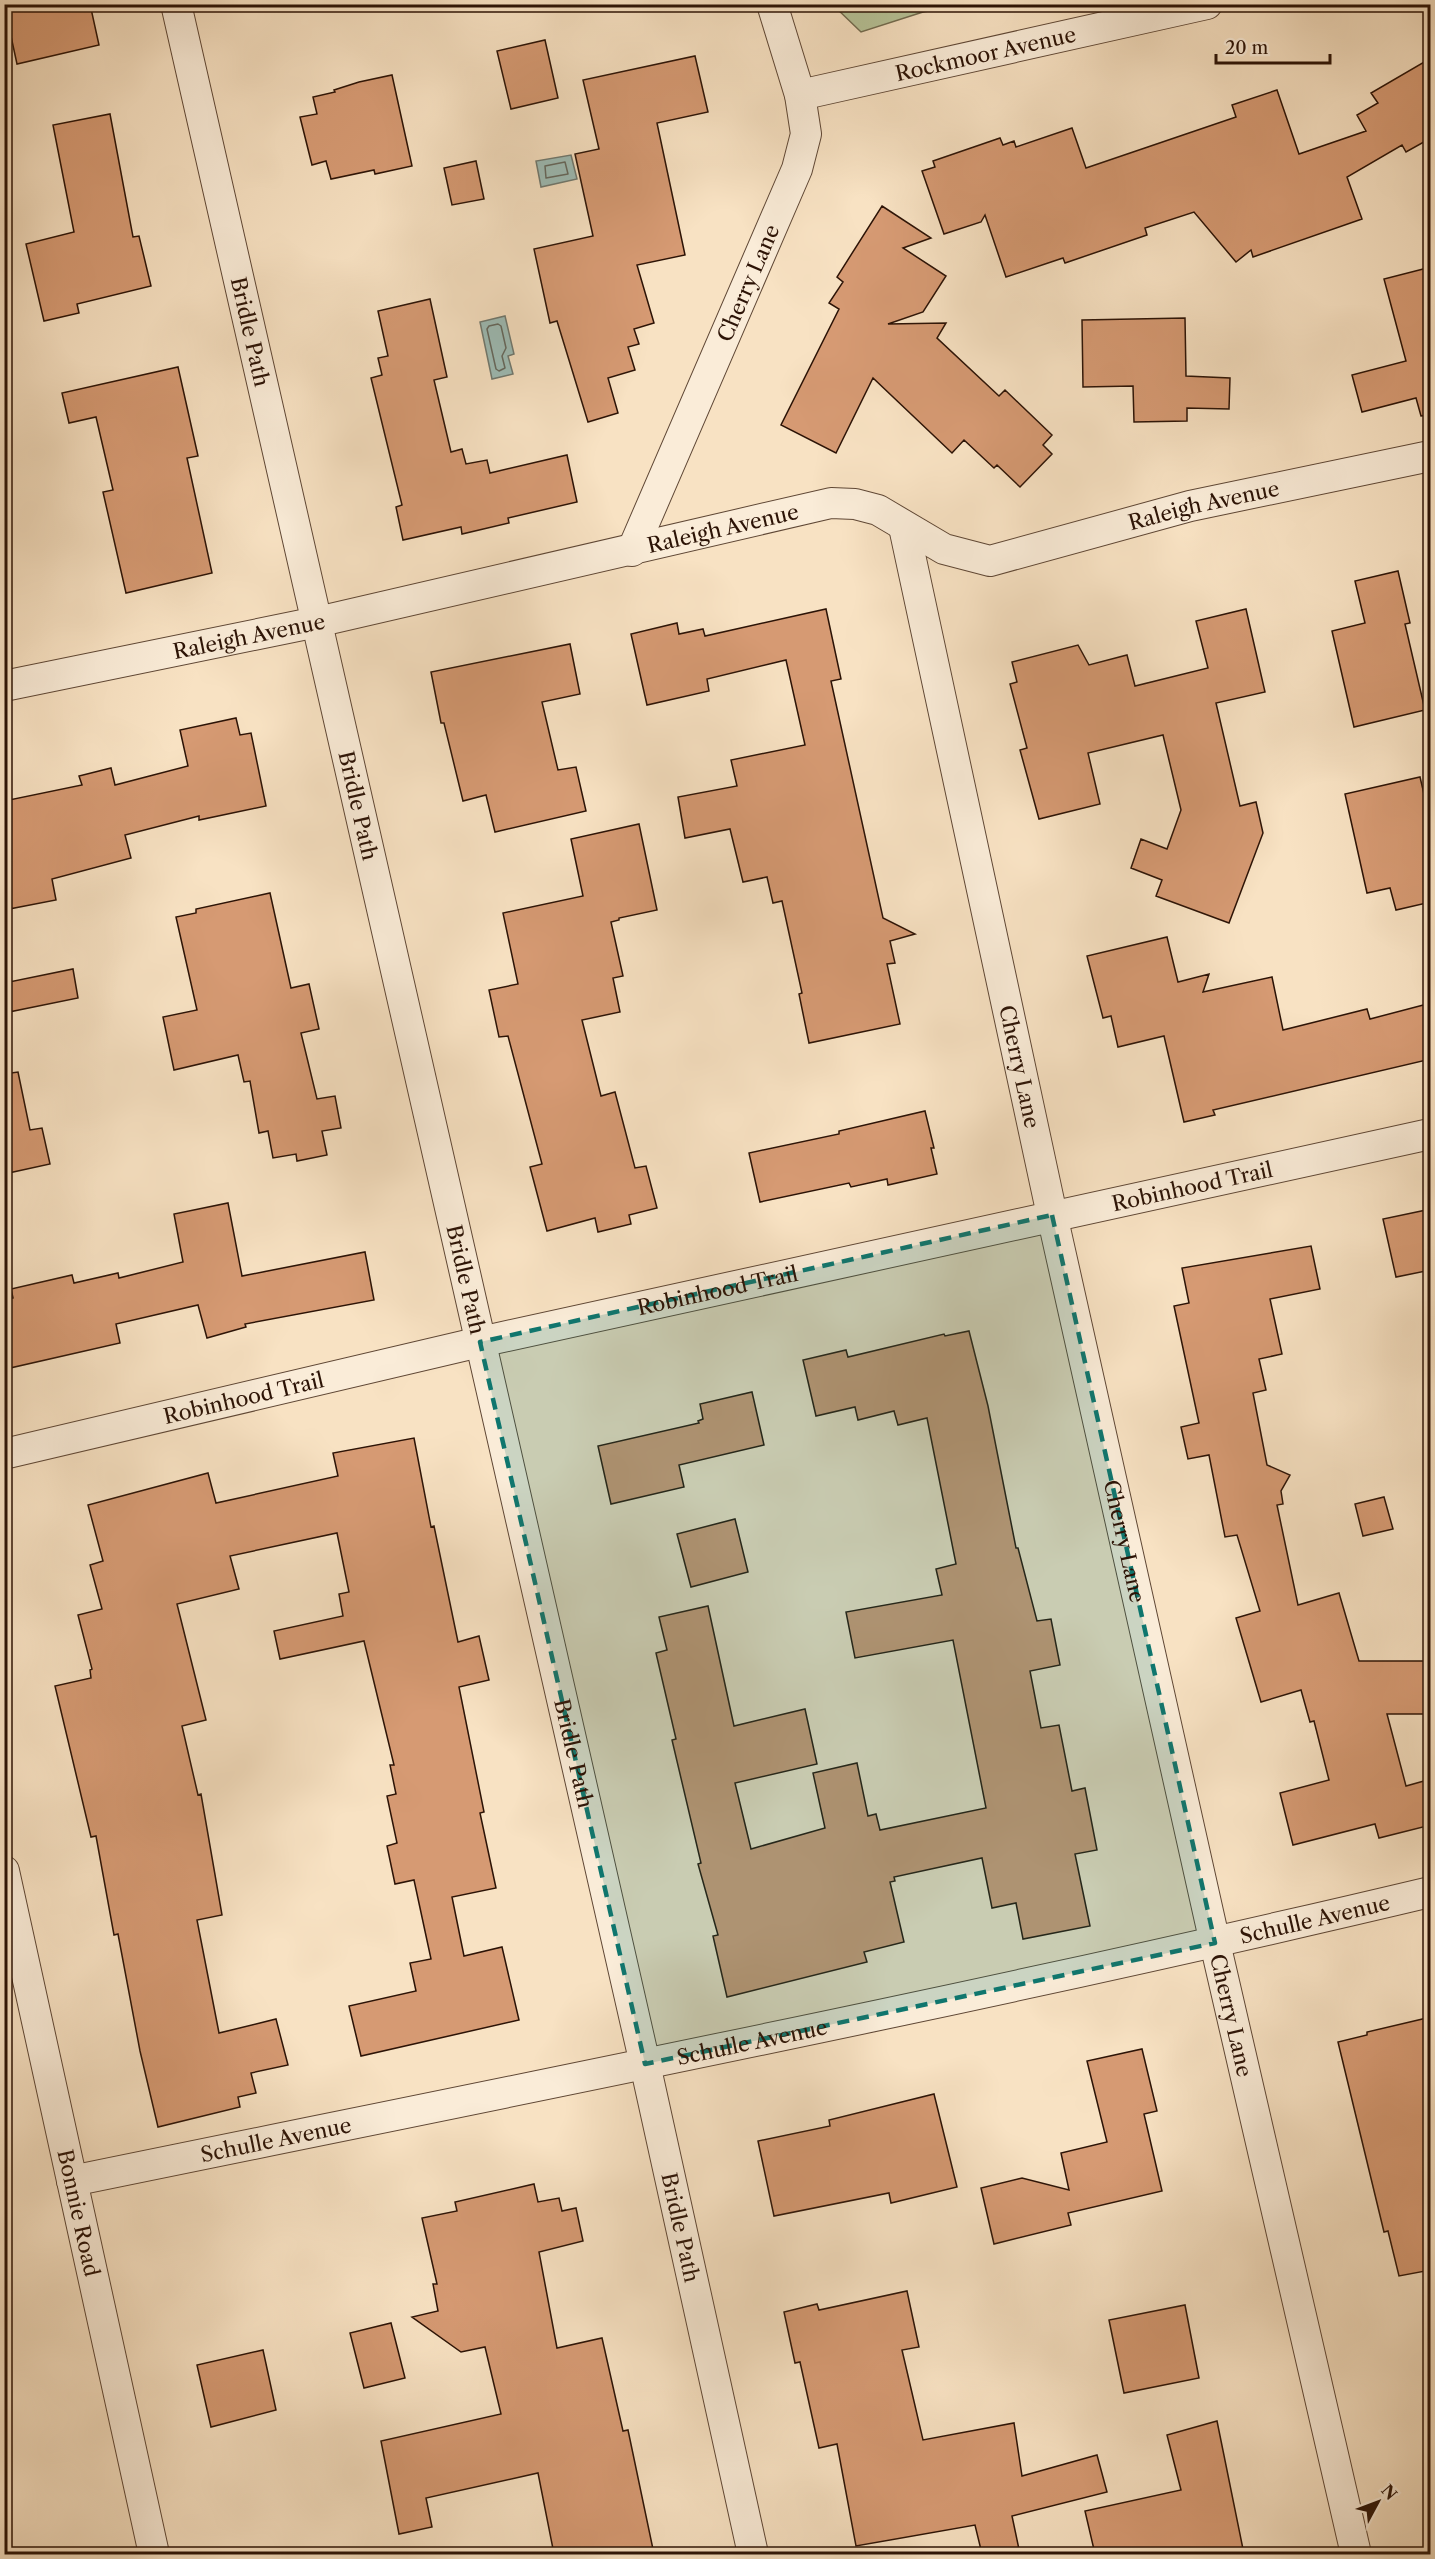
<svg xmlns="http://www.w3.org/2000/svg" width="1435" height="2559" font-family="'Libre Caslon Text',serif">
	<rect width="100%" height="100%" fill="#f8e2c3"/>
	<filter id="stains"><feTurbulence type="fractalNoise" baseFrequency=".00333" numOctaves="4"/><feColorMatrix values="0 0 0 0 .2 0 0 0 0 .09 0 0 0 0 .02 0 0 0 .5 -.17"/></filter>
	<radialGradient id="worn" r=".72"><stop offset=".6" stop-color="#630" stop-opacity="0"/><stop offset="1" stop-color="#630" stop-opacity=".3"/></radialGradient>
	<path fill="#b7c499" stroke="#726c50" stroke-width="1.5" d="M 833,5 L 963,5 L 923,12 L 861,32 Z"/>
	<path fill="#9dbdb7" stroke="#707970" stroke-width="1.5" d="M 571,155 L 577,179 L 541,187 L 536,161 Z
		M 11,259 L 8,327 L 5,327 L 5,260 Z
		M 505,316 L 514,354 L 508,356 L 513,374 L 492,379 L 480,322 Z"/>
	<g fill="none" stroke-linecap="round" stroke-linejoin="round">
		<path stroke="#64685e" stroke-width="1.5" d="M 565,162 L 568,174 L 546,178 L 545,166 Z
			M 498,324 L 501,326 L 506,348 L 502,356 L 505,368 L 499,371 L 496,369 L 487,329 L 489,326 Z"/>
	</g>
	<path fill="#d69a73" stroke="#2c1306" stroke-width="1.5" d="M 4,4 L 90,4 L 99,45 L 17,64 Z
		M 545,40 L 558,98 L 511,109 L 497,51 Z
		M 695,56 L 708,112 L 657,123 L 685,255 L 637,265 L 654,323 L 634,329 L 639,344 L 628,347 L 635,370 L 608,378 L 618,413 L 588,422 L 557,321 L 550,323 L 534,249 L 593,236 L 575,154 L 599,149 L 583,80 Z
		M 1431,58 L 1431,138 L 1406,152 L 1402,145 L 1347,177 L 1362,219 L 1253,257 L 1251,250 L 1236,262 L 1194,212 L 1145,228 L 1147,235 L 1065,263 L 1063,258 L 1006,277 L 985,215 L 981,222 L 944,234 L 922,171 L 935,167 L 933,161 L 1000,138 L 1003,145 L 1014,141 L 1016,147 L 1072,128 L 1086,168 L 1236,117 L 1232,105 L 1277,90 L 1299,154 L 1366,131 L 1357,115 L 1378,103 L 1371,93 Z
		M 392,75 L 412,166 L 375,174 L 374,170 L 331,179 L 326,161 L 312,165 L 300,117 L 317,114 L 313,97 L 335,92 L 334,90 L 359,82 Z
		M 110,114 L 133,237 L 139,236 L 151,286 L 77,304 L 79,313 L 44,321 L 26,244 L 74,232 L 53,125 Z
		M 476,161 L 484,199 L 452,205 L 444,168 Z
		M 882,206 L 931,238 L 903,248 L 946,276 L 923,312 L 888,324 L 946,323 L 937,338 L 999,396 L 1005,390 L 1052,435 L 1043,445 L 1052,454 L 1020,487 L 997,465 L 994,468 L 964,440 L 952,453 L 873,378 L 836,453 L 781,425 L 839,309 L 829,303 L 843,282 L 837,277 Z
		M 1431,267 L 1431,415 L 1421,416 L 1416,398 L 1362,412 L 1352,375 L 1406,361 L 1384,279 Z
		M 430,299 L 447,377 L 434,380 L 451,452 L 462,449 L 466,464 L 487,460 L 490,473 L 567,455 L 577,502 L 508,518 L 509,523 L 462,534 L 461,527 L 403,540 L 396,507 L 402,505 L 371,378 L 382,375 L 378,358 L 388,356 L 378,311 Z
		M 1185,318 L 1186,376 L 1230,378 L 1229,409 L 1187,408 L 1187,421 L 1134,422 L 1133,386 L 1083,387 L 1082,320 Z
		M 178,367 L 198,456 L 187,458 L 212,573 L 126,593 L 103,492 L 113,490 L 96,417 L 69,423 L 62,393 Z
		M 1398,571 L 1410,623 L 1405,624 L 1425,710 L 1354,727 L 1332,631 L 1365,623 L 1355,581 Z
		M 826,609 L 841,679 L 831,681 L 883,918 L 915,934 L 890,941 L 895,963 L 887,964 L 900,1024 L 809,1043 L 799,994 L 802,993 L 782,901 L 773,903 L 767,877 L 743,882 L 730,829 L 685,838 L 678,797 L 737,786 L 731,760 L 805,745 L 786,660 L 707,679 L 709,691 L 647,705 L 631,634 L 677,623 L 679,634 L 703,629 L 705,636 Z
		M 1246,609 L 1265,692 L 1216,703 L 1240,806 L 1256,802 L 1263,833 L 1229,923 L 1156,896 L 1162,880 L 1131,868 L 1141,839 L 1167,849 L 1181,810 L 1163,735 L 1088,753 L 1100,804 L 1039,819 L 1020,750 L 1027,748 L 1010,684 L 1017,682 L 1012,662 L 1078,645 L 1089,665 L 1127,655 L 1135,686 L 1208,668 L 1196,621 Z
		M 570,644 L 580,694 L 542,702 L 558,770 L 576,767 L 586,811 L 495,832 L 486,795 L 463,801 L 444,723 L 441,723 L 431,672 Z
		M 236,718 L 240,735 L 251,733 L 266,806 L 199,820 L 199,816 L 125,835 L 131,858 L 52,879 L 56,900 L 4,910 L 4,801 L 82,785 L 79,776 L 111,768 L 115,785 L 188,766 L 180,730 Z
		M 1420,777 L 1431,824 L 1431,902 L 1396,910 L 1390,888 L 1367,893 L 1345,794 Z
		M 639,824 L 657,910 L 619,918 L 619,920 L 611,922 L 623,976 L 613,978 L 620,1012 L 582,1020 L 601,1096 L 615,1092 L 635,1168 L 646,1166 L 657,1208 L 629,1215 L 631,1224 L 598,1232 L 595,1218 L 547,1231 L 530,1167 L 542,1164 L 508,1036 L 499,1037 L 489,990 L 518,984 L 503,913 L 583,896 L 571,839 Z
		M 270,893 L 291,988 L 309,984 L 319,1029 L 301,1033 L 317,1099 L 335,1096 L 341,1128 L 322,1131 L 327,1155 L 297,1161 L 296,1154 L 273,1158 L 268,1131 L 259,1133 L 250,1081 L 244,1082 L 238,1055 L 174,1070 L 163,1017 L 197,1010 L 176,917 L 196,913 L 196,909 Z
		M 1167,937 L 1178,982 L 1209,974 L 1203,992 L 1272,977 L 1283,1030 L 1367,1009 L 1370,1019 L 1431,1003 L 1431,1059 L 1213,1110 L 1215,1115 L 1184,1122 L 1164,1036 L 1118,1047 L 1111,1016 L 1103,1018 L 1087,956 Z
		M 73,969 L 78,998 L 4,1013 L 4,983 Z
		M 18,1072 L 30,1130 L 42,1128 L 50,1164 L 4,1174 L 4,1074 Z
		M 925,1111 L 934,1148 L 931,1148 L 937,1174 L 888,1185 L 887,1179 L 851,1187 L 849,1183 L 760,1202 L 749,1153 L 839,1134 L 839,1131 Z
		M 228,1203 L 242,1276 L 365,1252 L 374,1300 L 245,1324 L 246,1327 L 207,1338 L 198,1305 L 116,1324 L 120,1343 L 10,1368 L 4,1345 L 4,1300 L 13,1298 L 11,1289 L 72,1275 L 74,1283 L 118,1273 L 119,1278 L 183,1262 L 174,1214 Z
		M 1431,1209 L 1431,1270 L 1396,1277 L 1383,1219 Z
		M 1311,1246 L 1320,1289 L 1270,1299 L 1282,1354 L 1259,1359 L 1266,1390 L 1253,1393 L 1267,1465 L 1290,1475 L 1281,1491 L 1283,1504 L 1277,1505 L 1298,1605 L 1339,1593 L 1359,1661 L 1431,1661 L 1431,1714 L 1387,1714 L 1406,1786 L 1431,1779 L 1431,1825 L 1379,1838 L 1375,1824 L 1293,1845 L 1280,1793 L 1329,1780 L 1314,1721 L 1310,1722 L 1301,1690 L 1261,1702 L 1236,1618 L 1260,1611 L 1237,1535 L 1225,1537 L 1209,1455 L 1188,1459 L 1181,1427 L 1199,1423 L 1174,1306 L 1189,1303 L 1182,1268 Z
		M 969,1331 L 988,1406 L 1016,1548 L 1018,1548 L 1037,1621 L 1051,1619 L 1060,1665 L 1030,1671 L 1041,1728 L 1059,1725 L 1072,1791 L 1085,1788 L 1097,1850 L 1075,1854 L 1090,1926 L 1023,1939 L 1016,1903 L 992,1908 L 982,1858 L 894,1877 L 895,1881 L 890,1882 L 904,1942 L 864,1952 L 867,1962 L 727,1997 L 713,1936 L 718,1935 L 698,1864 L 701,1863 L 672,1740 L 676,1739 L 656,1653 L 667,1650 L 659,1617 L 708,1606 L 734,1726 L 805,1709 L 817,1764 L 735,1783 L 751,1849 L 825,1828 L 813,1773 L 857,1763 L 868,1816 L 876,1814 L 880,1830 L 986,1808 L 953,1640 L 855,1658 L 846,1612 L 942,1595 L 936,1569 L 956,1564 L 927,1418 L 898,1425 L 894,1411 L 858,1420 L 855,1407 L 816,1416 L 803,1360 L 846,1350 L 848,1357 L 944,1334 L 945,1336 Z
		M 752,1392 L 764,1445 L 679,1465 L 684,1487 L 611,1504 L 598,1446 L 699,1423 L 698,1421 L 703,1419 L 700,1404 Z
		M 414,1438 L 431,1527 L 434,1526 L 458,1642 L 479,1636 L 489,1680 L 459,1687 L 484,1812 L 480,1813 L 496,1888 L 452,1897 L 464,1956 L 502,1947 L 519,2020 L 361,2056 L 349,2006 L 416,1991 L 410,1963 L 431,1959 L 414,1880 L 395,1884 L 387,1846 L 397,1843 L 387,1796 L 396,1794 L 390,1765 L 394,1765 L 364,1641 L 280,1659 L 274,1631 L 343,1616 L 339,1594 L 349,1592 L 337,1533 L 230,1556 L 239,1589 L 177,1604 L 206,1720 L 182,1726 L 198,1795 L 201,1794 L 222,1915 L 197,1920 L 219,2033 L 276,2019 L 288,2065 L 251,2073 L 256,2093 L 238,2097 L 240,2107 L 158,2127 L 140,2051 L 118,1934 L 114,1935 L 96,1836 L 91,1837 L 55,1686 L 91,1678 L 90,1670 L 92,1669 L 78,1615 L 102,1609 L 90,1565 L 103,1561 L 88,1505 L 208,1473 L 216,1503 L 338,1476 L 333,1453 Z
		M 1384,1497 L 1393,1529 L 1363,1536 L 1355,1504 Z
		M 735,1519 L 748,1572 L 691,1587 L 677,1534 Z
		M 1431,2017 L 1431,2270 L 1399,2276 L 1388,2231 L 1384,2232 L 1338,2042 L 1367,2035 L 1367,2032 Z
		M 1142,2049 L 1157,2111 L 1144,2114 L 1162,2191 L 1068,2213 L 1071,2225 L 994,2244 L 981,2188 L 1022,2178 L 1069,2190 L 1061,2153 L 1107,2142 L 1087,2061 Z
		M 934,2094 L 957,2187 L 891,2203 L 889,2193 L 774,2216 L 758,2141 L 830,2126 L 829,2120 Z
		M 534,2184 L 538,2202 L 559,2198 L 562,2211 L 576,2208 L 583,2241 L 539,2252 L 557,2348 L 602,2338 L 623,2431 L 628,2430 L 654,2554 L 554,2554 L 538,2473 L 426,2498 L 432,2527 L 399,2534 L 381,2441 L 501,2414 L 485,2347 L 461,2352 L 412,2317 L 438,2311 L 433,2284 L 437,2284 L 422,2218 L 457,2211 L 455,2202 Z
		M 907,2291 L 919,2347 L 902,2350 L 923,2440 L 1014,2423 L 1022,2476 L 1097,2455 L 1107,2492 L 1012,2516 L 1020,2554 L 982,2554 L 975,2525 L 856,2546 L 837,2444 L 819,2448 L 800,2362 L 795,2363 L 784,2312 L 817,2304 L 819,2310 Z
		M 1185,2305 L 1199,2378 L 1124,2393 L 1109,2320 Z
		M 391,2323 L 405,2378 L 364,2388 L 350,2333 Z
		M 263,2350 L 276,2410 L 211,2427 L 197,2365 Z
		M 1217,2421 L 1244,2554 L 1095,2554 L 1085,2511 L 1181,2490 L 1167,2435 Z"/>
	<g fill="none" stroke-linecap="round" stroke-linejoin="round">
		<defs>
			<g id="minor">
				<path id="s1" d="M 176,4 L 645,2064 L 753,2554"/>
				<path id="s2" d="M 800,95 L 1207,4"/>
				<path id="s3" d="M 904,527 L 1052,1215 L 1215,1943 L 1356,2554"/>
				<path id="s4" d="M 632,551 L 797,169 L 806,134 L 800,95 L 772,4"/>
				<path id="s5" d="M 4,686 L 317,622 L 831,503 L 855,504 L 878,510 L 944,549 L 990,561 L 1190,506 L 1430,456"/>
				<path id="s6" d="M 4,1454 L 480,1342 L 1430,1134"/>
				<path id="s7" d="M 4,1871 L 154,2554"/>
				<path id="s8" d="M 72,2181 C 525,2088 980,1999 1430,1892"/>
			</g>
		</defs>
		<use href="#minor" stroke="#5f4735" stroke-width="32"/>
		<use href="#minor" stroke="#faecd8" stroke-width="30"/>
	</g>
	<path fill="#0f766e" fill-opacity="0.2" stroke="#0f766e" stroke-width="4.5" stroke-dasharray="12 8" stroke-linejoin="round" d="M 1052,1215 L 1215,1943 L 645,2064 L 480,1342 Z"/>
	<g text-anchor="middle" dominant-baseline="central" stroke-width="5" stroke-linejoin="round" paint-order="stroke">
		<g font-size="21" fill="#2c1306" stroke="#faecd8">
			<text stroke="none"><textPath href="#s2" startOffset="190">Rockmoor Avenue</textPath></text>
			<text stroke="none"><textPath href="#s4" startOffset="292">Cherry Lane</textPath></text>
			<text stroke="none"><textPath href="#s1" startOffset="336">Bridle Path</textPath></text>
			<text stroke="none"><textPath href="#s5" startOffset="1240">Raleigh Avenue</textPath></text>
			<text stroke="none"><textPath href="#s5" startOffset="736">Raleigh Avenue</textPath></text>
			<text stroke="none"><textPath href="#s5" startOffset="250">Raleigh Avenue</textPath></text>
			<text stroke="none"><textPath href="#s1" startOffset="822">Bridle Path</textPath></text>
			<text stroke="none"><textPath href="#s3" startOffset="552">Cherry Lane</textPath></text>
			<text stroke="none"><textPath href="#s6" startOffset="1218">Robinhood Trail</textPath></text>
			<text stroke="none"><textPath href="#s1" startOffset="1308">Bridle Path</textPath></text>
			<text stroke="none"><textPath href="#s6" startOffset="732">Robinhood Trail</textPath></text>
			<text stroke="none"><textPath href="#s6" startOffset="246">Robinhood Trail</textPath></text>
			<text stroke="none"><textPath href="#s3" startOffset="1038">Cherry Lane</textPath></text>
			<text stroke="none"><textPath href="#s1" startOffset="1794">Bridle Path</textPath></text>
			<text stroke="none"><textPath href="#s8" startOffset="1270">Schulle Avenue</textPath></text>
			<text stroke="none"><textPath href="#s3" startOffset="1524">Cherry Lane</textPath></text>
			<text stroke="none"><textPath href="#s8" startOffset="694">Schulle Avenue</textPath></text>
			<text stroke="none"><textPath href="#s8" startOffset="208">Schulle Avenue</textPath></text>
			<text stroke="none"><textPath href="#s7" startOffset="350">Bonnie Road</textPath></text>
			<text stroke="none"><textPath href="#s1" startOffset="2280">Bridle Path</textPath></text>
		</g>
	</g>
	<rect width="1435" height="2559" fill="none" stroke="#f8e2c3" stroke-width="24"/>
	<rect x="6" y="6" width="1423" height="2547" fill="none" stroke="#2c1306" stroke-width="3"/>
	<rect x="12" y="12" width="1411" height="2535" fill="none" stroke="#2c1306" stroke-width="1.5"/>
	<g transform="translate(1378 2502) rotate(49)" stroke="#faecd8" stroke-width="4.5" paint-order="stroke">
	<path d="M0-4.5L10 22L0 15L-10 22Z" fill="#2c1306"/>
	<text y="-9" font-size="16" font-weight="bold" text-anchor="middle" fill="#2c1306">N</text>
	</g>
	<path d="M1216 54v9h114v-9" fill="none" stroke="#2c1306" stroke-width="3"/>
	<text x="1225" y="54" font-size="18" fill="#2c1306" stroke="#faecd8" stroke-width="4.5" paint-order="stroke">20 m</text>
	<rect width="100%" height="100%" filter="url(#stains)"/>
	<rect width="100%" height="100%" fill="url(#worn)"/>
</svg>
